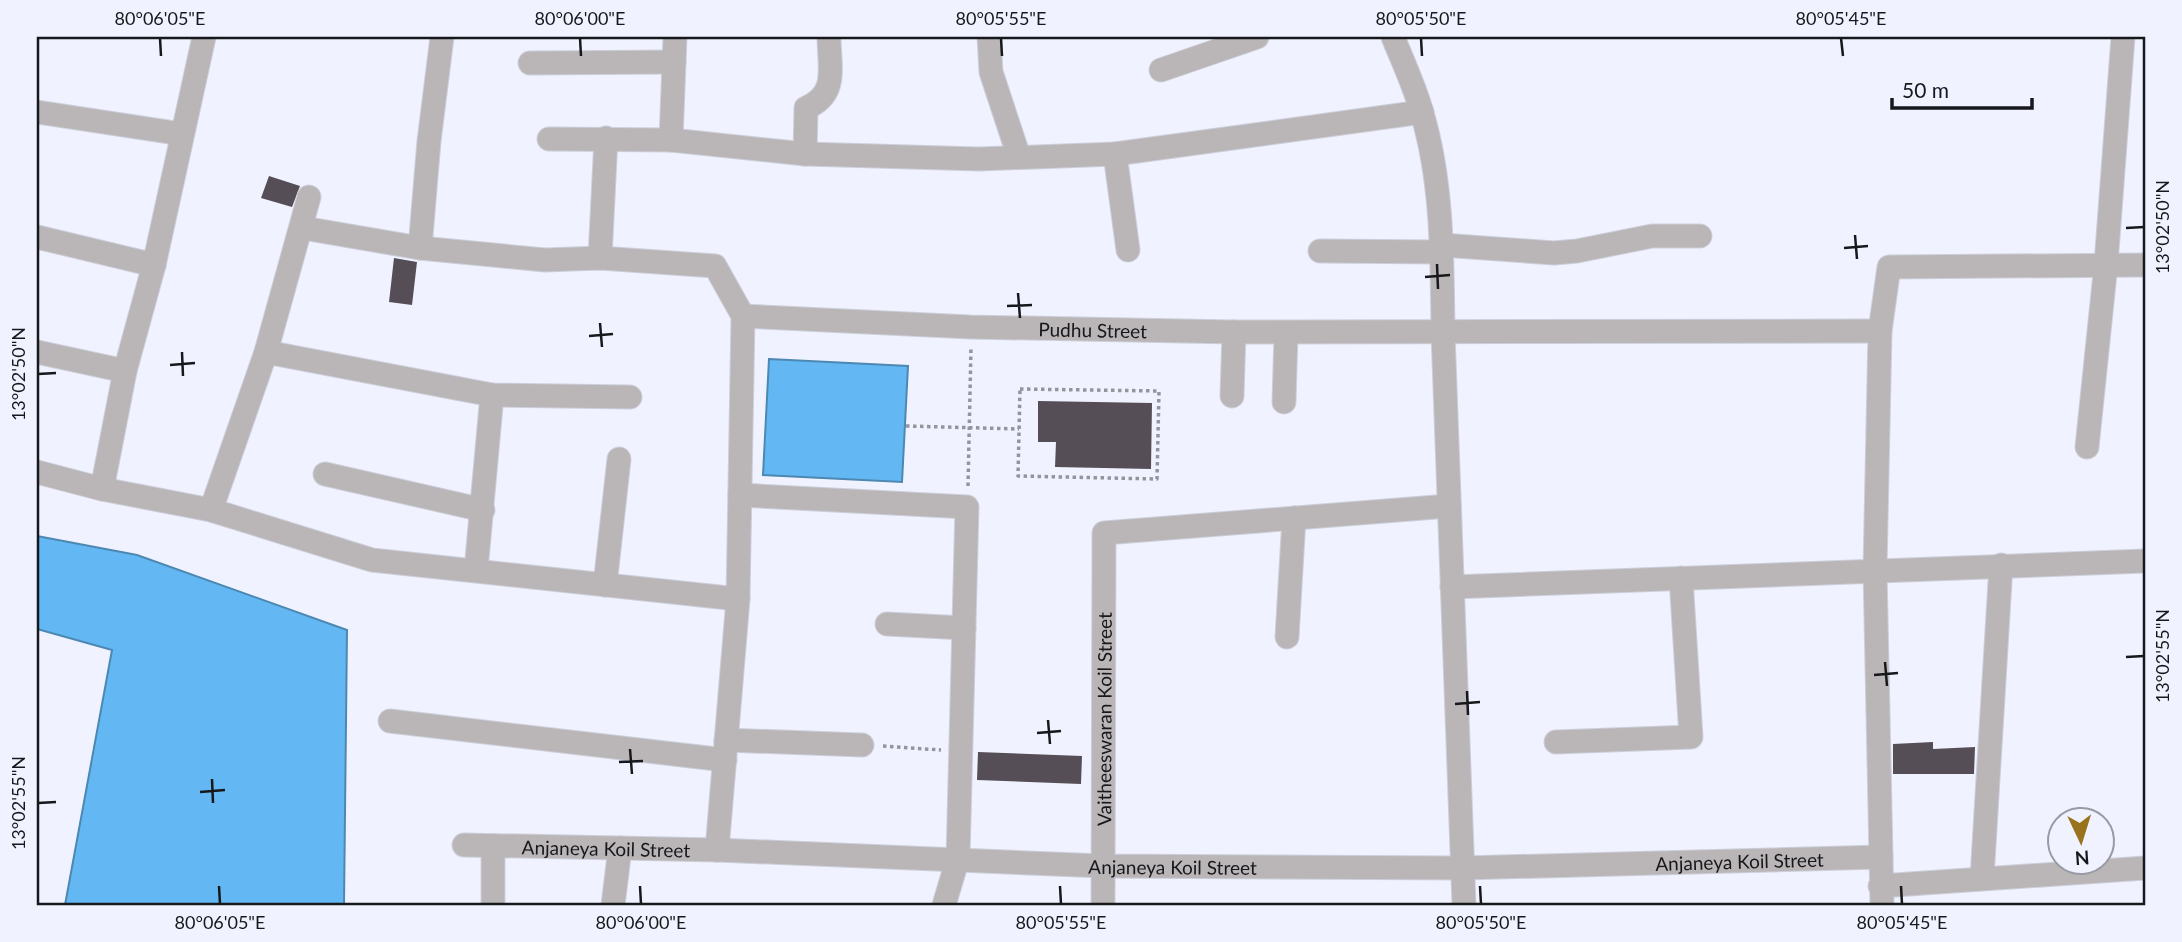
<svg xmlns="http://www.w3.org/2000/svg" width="2182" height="942" font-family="Lato,sans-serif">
	<rect width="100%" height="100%" fill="#f0f3ff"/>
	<path fill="#63b8f3" stroke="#4c88b2" stroke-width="2" d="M 769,359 L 908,366 L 902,482 L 763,475 Z
		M 37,536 L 137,555 L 347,630 L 344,905 L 65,905 L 112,650 L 37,629 Z"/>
	<path fill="#554e57" d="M 269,176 L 300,186 L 292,207 L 261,198 Z
		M 394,258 L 417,262 L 412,305 L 389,302 Z
		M 1038,401 L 1152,403 L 1151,469 L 1055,467 L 1056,442 L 1038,442 Z
		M 1933,742 L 1933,749 L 1975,747 L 1974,774 L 1893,774 L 1893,744 Z
		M 978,752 L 1082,756 L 1081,784 L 977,780 Z"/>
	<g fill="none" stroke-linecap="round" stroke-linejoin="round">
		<defs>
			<g id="minor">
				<path d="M 989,37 L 991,72 L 1019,157"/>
				<path d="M 1393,37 C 1403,62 1415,87 1422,113 C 1443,184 1442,259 1443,333 L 1464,905"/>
				<path d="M 530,63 L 674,62"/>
				<path d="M 1161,70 L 1257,37"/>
				<path d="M 37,112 L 182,134"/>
				<path d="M 549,139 L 671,140 L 805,154 L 979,159 L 1115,154 L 1422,112"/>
				<path d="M 671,140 L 675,37"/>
				<path d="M 805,154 L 806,108 C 839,94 829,67 829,37"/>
				<path d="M 1115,154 L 1128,250"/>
				<path d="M 301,230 L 309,229 L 420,248 L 545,260 L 600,258 L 715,266 L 743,316 L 738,599 L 717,850"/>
				<path d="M 37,237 L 154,265"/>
				<path d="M 1442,245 L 1554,253 L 1577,251 L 1652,236 L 1700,236"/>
				<path d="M 420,248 L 429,141 L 442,37"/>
				<path d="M 1320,251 L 1442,252"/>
				<path d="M 600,258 L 606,138"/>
				<path id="s1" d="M 743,316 L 970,327 L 1234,332 L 1880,331"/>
				<path d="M 37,352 L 125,371"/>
				<path d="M 266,352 L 492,395 L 630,397"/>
				<path d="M 1232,396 L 1234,332"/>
				<path d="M 1284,402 L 1286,333"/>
				<path d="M 2087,447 L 2106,264 L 2123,37"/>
				<path d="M 37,472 L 102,489 L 211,510 L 372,560 L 738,599"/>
				<path d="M 325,474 L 483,510"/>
				<path d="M 102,489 L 125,371 L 154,265 L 204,37"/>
				<path d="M 740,495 L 967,507 L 958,858 L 944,905"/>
				<path d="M 211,510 L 266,352 L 309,197"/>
				<path d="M 476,570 L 492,395"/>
				<path d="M 605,585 L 619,459"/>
				<path d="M 1452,587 L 2145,561"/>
				<path d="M 887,624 L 964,628"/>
				<path d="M 1287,637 L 1294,518"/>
				<path d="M 390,721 L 725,760"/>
				<path d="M 726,740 L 862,745"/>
				<path d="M 1556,742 L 1691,737 L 1681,578"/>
				<path id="s2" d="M 464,845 L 717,850 L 1103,866 L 1463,868 L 1881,857"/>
				<path d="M 1982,878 L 2001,565"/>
				<path d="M 1880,886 L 2145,868"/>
				<path d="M 493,905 L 493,846"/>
				<path d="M 613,905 L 620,848"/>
				<path id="s3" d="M 1103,905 L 1104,533 L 1449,506"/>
				<path d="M 1882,905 L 1875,570 L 1880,331 L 1889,267 L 2145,265"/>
			</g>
		</defs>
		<use href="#minor" stroke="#cdd0db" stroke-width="25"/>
		<path stroke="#93959d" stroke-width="3.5" stroke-dasharray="3.5 3.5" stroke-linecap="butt" d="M 1020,389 L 1159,391 L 1157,479 L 1018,476 Z
			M 906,426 L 1019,429
			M 968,486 L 971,347
			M 883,746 L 941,750"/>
		<use href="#minor" stroke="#bab5b7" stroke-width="23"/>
	</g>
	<path fill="none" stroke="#17181c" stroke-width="2.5" d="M 160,38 L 161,56M 580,38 L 581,56M 1001,38 L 1002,56M 1421,38 L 1422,56M 1841,38 L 1843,56M 2126,228 L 2144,227M 1855,235 L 1857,259M 1844,248 L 1868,246M 1437,264 L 1438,289M 1425,277 L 1450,275M 1018,293 L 1020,318M 1007,306 L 1032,305M 600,323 L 602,347M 589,336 L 613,334M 182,352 L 183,376M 170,365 L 195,363M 38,374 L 56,373M 2126,657 L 2144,656M 1885,662 L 1887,686M 1874,675 L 1898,673M 1467,691 L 1468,715M 1455,704 L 1480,702M 1048,720 L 1050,744M 1037,733 L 1061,731M 630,749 L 632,774M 619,762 L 643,761M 212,779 L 213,803M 200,792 L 225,790M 38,803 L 56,802M 219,886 L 220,904M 640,886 L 641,904M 1060,886 L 1061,904M 1480,886 L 1481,904M 1901,886 L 1902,904"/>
	<g text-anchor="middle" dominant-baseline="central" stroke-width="7" stroke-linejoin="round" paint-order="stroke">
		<g font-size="19" fill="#17181c" stroke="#f0f3ff">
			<text stroke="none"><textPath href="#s1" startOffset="350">Pudhu Street</textPath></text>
			<text stroke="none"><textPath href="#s3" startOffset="186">Vaitheeswaran Koil Street</textPath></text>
			<text stroke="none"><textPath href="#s2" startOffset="142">Anjaneya Koil Street</textPath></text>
			<text stroke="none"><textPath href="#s2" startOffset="1276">Anjaneya Koil Street</textPath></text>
			<text stroke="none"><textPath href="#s2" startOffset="709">Anjaneya Koil Street</textPath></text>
		</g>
	</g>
	<rect width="2182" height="942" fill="none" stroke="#f0f3ff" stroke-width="77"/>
	<g transform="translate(2081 841) rotate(176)"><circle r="33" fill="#f0f3ff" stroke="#999ba4" stroke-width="2"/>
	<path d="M0-5L12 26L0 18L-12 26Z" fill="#98721d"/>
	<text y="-10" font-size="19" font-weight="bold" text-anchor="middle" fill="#17181c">N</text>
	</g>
	<path d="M1892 98v10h140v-10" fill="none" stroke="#17181c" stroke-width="3.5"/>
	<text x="1902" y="98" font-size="21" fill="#17181c" stroke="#f0f3ff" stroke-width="5" paint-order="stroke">50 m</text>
	<rect x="38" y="38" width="2106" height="866" fill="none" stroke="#17181c" stroke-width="2.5"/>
	<g font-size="18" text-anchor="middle" fill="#17181c">
		<text x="160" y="25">80°06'05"E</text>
		<text x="580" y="25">80°06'00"E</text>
		<text x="1001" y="25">80°05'55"E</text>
		<text x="1421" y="25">80°05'50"E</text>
		<text x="1841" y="25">80°05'45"E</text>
		<text transform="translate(2163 227) rotate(-90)" y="6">13°02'50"N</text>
		<text transform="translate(19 374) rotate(-90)" y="6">13°02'50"N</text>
		<text transform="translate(2163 656) rotate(-90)" y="6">13°02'55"N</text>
		<text transform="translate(19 803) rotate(-90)" y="6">13°02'55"N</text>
		<text x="220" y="929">80°06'05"E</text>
		<text x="641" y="929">80°06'00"E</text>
		<text x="1061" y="929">80°05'55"E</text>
		<text x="1481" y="929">80°05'50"E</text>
		<text x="1902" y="929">80°05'45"E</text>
	</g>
</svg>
